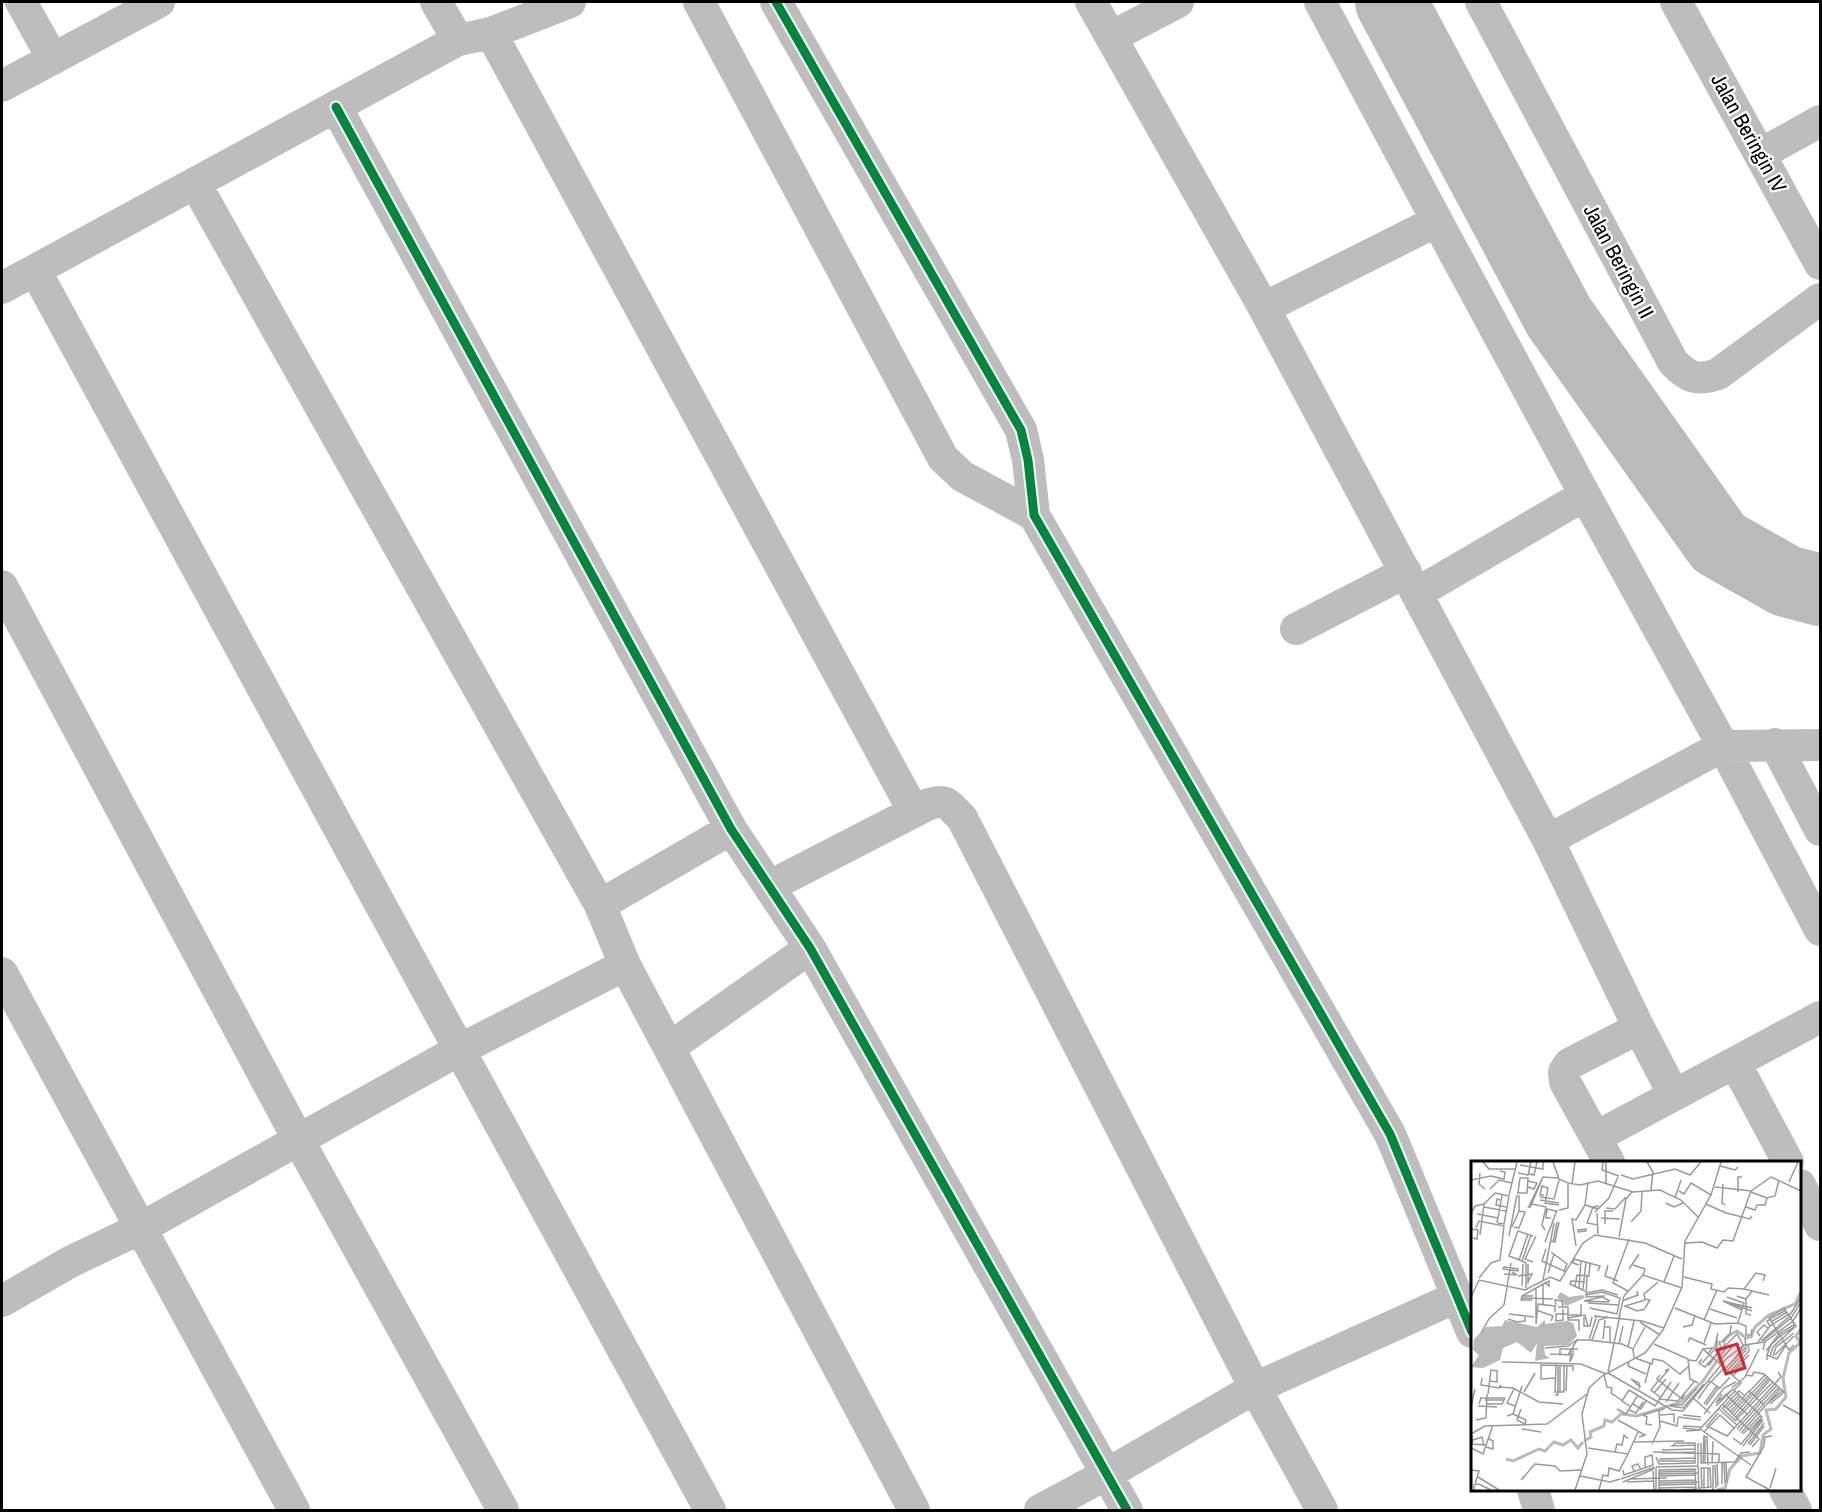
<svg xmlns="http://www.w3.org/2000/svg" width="1822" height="1512" font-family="'Archivo Narrow',sans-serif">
	<rect width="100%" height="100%" fill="#fff"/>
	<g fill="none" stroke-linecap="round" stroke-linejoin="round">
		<path stroke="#bababa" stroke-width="72" d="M 1391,2 L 1559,317 L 1719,543 L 1786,581 L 1820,590"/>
		<path stroke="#bdbdbd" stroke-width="32" d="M 21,2 L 53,59
			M 436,2 L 458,40
			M 699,2 L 943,458 L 962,476 L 1034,515
			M 776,2 L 1021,430 L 1028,460 L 1034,515 L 1390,1134 L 1472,1332
			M 1091,2 L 1264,308 L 1548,840 L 1639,1028 L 1674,1095
			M 1320,2 L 1437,221 L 1585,495 L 1723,746 L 1820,930
			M 1481,2 L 1673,362 C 1688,378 1697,381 1718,374 L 1820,299
			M 1676,2 L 1820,264
			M 491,33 L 914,812
			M 1111,37 L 1178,2
			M 2,86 L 159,2
			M 336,107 L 731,829 L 810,948 L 1127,1510
			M 1761,154 L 1820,121
			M 195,183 L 600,905 L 625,965 L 914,1510
			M 35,270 L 710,1510
			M 2,288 L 458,40 L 491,33 L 570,2
			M 1264,308 L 1437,221
			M 2,586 L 299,1141 L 503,1510
			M 1417,593 L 1585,495
			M 1296,629 L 1406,572
			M 1775,744 L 1820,830
			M 1548,840 L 1723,746 L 1820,745
			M 770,886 L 929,804 C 948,798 949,806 962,818 L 1255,1388 L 1322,1510
			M 600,905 L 731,829
			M 2,973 L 294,1510
			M 669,1048 L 810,948
			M 1735,1063 L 1788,1162
			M 1596,1137 L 1820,1017
			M 1609,1162 L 1565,1082 L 1564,1072 L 1569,1064 L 1639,1028
			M 1800,1185 L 1820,1225
			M 2,1301 L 70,1262 L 141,1228 L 459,1050 L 625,965
			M 1533,1490 L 1539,1510
			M 1785,1490 L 1796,1510
			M 1040,1510 L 1107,1474 L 1255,1388 L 1459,1296"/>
		<defs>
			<path id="cycleway" d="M 776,2 L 1021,430 L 1028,460 L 1034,515 L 1390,1134 L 1472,1332
				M 336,107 L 731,829 L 810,948 L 1127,1510"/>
		</defs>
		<use href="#cycleway" stroke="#fff" stroke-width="13"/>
		<use href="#cycleway" stroke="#00873e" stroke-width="9"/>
	</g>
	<g text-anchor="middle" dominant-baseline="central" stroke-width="4.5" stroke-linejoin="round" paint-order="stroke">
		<g font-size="21" fill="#000" stroke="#fff">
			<text transform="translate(1749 133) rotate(61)">Jalan Beringin IV</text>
			<text transform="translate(1619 261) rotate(62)">Jalan Beringin II</text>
		</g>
	</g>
	<g transform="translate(1471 1161)">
		<rect width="330" height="330" fill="#fff"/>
		<path d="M 90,131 L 98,136 L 112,134 L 114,137 L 95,145 L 86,136 ZM 34,159 L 66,166 L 74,159 L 74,163 L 96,160 L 102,162 L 106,175 L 97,184 L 73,185 L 74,194 L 79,197 L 64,200 L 66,182 L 60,192 L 46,181 L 32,187 L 29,199 L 12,207 L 0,206 L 8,194 L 2,189 L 3,178 L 15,166 L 31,165 Z" fill="#bababa"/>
		<path fill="none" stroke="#bababa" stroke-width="3" d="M 113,280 L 120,276 L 119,271 L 133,265 L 134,259 L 141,261 L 150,253 L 166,255 L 210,241 L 232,220 L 254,188 L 253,180 L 257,175 L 266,170 L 275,177 L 280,176 L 284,166 L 298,154 L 324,143 L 330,131M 35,298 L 42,300 L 68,288 L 74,290 L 83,281 L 92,284 L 100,279 L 107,287 L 112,281M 246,329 L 254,327 L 259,308 L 271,295 L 289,292 L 292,274 L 300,268 L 295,249 L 305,248 L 315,236 L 312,217 L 318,192 L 329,182 L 325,175 L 330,168"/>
		<path fill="none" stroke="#999" stroke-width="1.5" d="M 12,1 L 18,8 L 45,8M 82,1 L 88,18 L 97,22 L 109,24 L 127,20 L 162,31 L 189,29 L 210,39 L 227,56M 132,1 L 131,9 L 148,15M 176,1 L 182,11 L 180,29M 49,4 L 72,8 L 72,1M 249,5 L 264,9 L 267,6M 9,12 L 8,23 L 14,28M 47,12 L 57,14 L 60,1M 58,13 L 63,14 L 66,1M 150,14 L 162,18 L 204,8 L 219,14 L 230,1M 0,19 L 20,15 L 33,18 L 34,11 L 29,10M 57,20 L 66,22 L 63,28 L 57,26M 318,21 L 327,1M 135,22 L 135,1M 101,23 L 104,1M 252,23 L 251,42 L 254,44M 244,26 L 280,30 L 300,16 L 330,30M 19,28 L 28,19 L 41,22M 208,30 L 213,33 L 220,22 L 240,34M 267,31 L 267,16 L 271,16M 280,31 L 296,37 L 304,35 L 308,19M 46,32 L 56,32 L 57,17 L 49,17 L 47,32M 38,34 L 46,1M 73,34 L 69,34 L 71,25 L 77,27 L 74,42 L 88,44M 69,36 L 83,38 L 88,19M 204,37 L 210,19M 29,39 L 26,38 L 25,44 L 35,46M 69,39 L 88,42M 195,42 L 203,46 L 212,42M 61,43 L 75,46 L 71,64 L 74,69M 235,43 L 255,52 L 279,58 L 281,55M 114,44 L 117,21M 13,46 L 35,50M 275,46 L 284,49 L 286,44 L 294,44 L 296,37M 57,47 L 72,16M 59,47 L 72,16 L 87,17M 135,47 L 144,48 L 155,36M 88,49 L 97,47 L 97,23M 124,51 L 138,37 L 147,16M 126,52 L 127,73M 0,53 L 4,45 L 13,43 L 24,32 L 38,35M 6,53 L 27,57M 80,57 L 75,57 L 76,48 L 85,50M 130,57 L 149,58M 160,61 L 170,50 L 171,31M 26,62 L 31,34M 27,62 L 33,63 L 38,35M 134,63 L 134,50 L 142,50M 127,64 L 116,62 L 122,46 L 128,45M 41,66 L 48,50 L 48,34M 43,66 L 48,67 L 54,51 L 48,50M 5,67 L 8,60 L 33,65 L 29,99 L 20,102 L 8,117M 0,68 L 7,69 L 6,78 L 2,77M 115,68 L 115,70 L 107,71 L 107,69 ZM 9,74 L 13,43M 38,75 L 46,34M 148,76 L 155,38 L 161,31M 79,80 L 84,81 L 88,61M 74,81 L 86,49M 82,81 L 86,61M 214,82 L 231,81 L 246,87 L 252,79 L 262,80 L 280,30M 105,85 L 101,58 L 105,59 L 114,44 L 127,48M 75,88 L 71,100 L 95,111M 80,91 L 96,103 L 93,110M 48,99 L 57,73M 51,100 L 38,95 L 47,70 L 62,75M 62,101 L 54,98 L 65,75M 108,104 L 102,102 L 103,98 L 129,105 L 127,110M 137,104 L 134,115 L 147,120M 162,104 L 174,108 L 172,114M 33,106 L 47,108 L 47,110 L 32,108 ZM 158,108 L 168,93M 77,112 L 83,93M 33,113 L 46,114 L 41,111M 47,115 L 61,113 L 57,121M 116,115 L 115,136 L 134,135M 213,116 L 241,123 L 240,128 L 253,131 L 257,127 L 273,128 L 285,112 L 294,114 L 292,120M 72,119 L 83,62M 193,121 L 203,95M 57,123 L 57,103M 51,125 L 52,103M 104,125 L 106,114 L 118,115 L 119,102M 55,127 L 55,102 L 51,100 L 60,74M 108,127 L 110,99M 112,128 L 115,101M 273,128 L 298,134M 114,130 L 99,123 L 100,120 L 114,121M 157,130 L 142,122 L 158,78M 115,132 L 131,129 L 147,134M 115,134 L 131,131 L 149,137 L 146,153M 51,135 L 74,122 L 78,125 L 78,120 L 74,122M 266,135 L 275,138 L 281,130M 0,136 L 8,119 L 54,129 L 79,116 L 89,120 L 112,82 L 124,74 L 174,82 L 211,98M 256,136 L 273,142 L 267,162M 50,137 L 82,138M 275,138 L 275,153 L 280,154M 61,139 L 50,139 L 51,135 L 62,135M 174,139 L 154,145 L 166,150 L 174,148M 151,140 L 167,134 L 166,130M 252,140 L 281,147M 138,141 L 113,140 L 131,136 L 139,140M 117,142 L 148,144M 66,143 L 84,145 L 84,151M 72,143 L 72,123M 85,144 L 84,139 L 91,140 L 92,146M 87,146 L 97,146 L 97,159 L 108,159 L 108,170M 119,147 L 146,153M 174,147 L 179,139 L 174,138 L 173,133 L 187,121M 204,147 L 244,163 L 267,162 L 275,165 L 275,174 L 280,174 L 281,168M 92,148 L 92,159 L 85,160 L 85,153 L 97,153M 239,148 L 266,157M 65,149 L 82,155 L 80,160M 271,149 L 252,140 L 281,150M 38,153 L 63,156M 98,154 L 110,154 L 110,143M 318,155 L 330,137M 113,156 L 113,165 L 119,165 L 121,156M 127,156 L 123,155 L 171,160 L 193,167M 148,156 L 153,135 L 172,114 L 211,127M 97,157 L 114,154 L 117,165M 125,157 L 118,179 L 151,183 L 162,188 L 163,197M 320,157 L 330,141M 37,158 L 46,161 L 54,160 L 54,156M 233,159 L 246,129M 169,161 L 189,174M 300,161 L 316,151M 65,163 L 65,128M 65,163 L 67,144M 299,165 L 296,160 L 315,149M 133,166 L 139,166 L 139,181M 212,166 L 221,164 L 224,154M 10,172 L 18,158 L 33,144 L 40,102M 289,175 L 286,171 L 293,164 L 297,167M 132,178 L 134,159M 121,179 L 128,159 L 137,156M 290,180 L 319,155M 292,180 L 320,157M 217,181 L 219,177 L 235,184M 287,181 L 299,165 L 318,153M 233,182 L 240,162M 249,182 L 259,173 L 260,164M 148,183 L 152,165M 183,183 L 217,198 L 219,218 L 227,222M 255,184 L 266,173 L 272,184M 157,186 L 163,160M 74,187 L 97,185 L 107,178M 241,187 L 232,188 L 251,205M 100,188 L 99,201 L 102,194M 162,188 L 174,166M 292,189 L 294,181 L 322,160 L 330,147M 295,190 L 308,173 L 324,163M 79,193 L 102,194 L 102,188M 236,193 L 244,185 L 247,172M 89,194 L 89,188 L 107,188M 97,194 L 106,179 L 117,179M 296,194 L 300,184 L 309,175 L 325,165 L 313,147 L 298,157 L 306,170 L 308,173 L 309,175 L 311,177 L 313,181 L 316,186 L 318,189 L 323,184M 304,194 L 323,175M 299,195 L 302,186 L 325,165M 302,195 L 305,186 L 323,172M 164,197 L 181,203 L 182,198 L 192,200 L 209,213 L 218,205M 231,198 L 228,202 L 234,206 L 250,188 L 248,180M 218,199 L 225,200 L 232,188M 263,199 L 273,184 L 294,181M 296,199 L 296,194 L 306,198 L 315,184M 31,201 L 110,203 L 135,213M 158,201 L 157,205 L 175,213M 231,202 L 246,186 L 246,177M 236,202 L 238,204 L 250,188M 247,202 L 261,186M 70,203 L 70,218 L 84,217M 70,204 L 102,205 L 102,210M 250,204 L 270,222 L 263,229 L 291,256 L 279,269M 254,208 L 275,186M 256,210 L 275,189 L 274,177M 137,211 L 149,154M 137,212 L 201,249 L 212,250 L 255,198 L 273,184M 258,212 L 278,190 L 277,183M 260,213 L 278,194M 133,214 L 136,226 L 141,227 L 140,232 L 152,240M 189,214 L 186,218 L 211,238 L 214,232M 274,214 L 281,215 L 283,211 L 293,213 L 313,231 L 299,243M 262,215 L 274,201M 11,217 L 10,224 L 28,227 L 30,224M 237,219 L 249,227 L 259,216M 187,220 L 180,229 L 189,236M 188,220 L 198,208 L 194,210M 240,221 L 253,207M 174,222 L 179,203M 28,226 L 42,227 L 68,241 L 92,243M 261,227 L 274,216 L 288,188M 43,228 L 36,242 L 44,245M 168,228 L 169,226 L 168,222 L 160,218 L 168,225M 158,229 L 184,245 L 200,221M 158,229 L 151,240 L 160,246M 95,230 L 96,204M 264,230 L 229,268 L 280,304M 279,230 L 294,214M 53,231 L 64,212M 85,231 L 93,231 L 93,204M 89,231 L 89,204M 84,232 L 85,203M 183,232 L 195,218M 281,232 L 296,216M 17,233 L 20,209 L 26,210 L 26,221 L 19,220M 251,233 L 245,242 L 262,228M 254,233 L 277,254M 84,234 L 87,234 L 87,204M 283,234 L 298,217M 284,236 L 299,219M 222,237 L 239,252M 286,237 L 302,221M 187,238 L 207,240 L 223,221M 227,238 L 239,221M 14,239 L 33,239M 195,241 L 208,222M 8,243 L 10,237 L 34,237M 16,243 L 31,243 L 34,237M 162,243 L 170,248 L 175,240M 233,243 L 246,225M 251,243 L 288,278 L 281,286M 296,243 L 311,230M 200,244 L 211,244 L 226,227M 235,244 L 248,226M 295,244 L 309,228M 312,244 L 330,254M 7,245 L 26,246M 199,245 L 212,247 L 233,223M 245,245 L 262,228M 0,246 L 4,228M 247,247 L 266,264M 251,247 L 265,260M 255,247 L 268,234M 50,248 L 46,259 L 54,263M 146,248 L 155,253 L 167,234M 251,248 L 268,230 L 274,235M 158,249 L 165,252 L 172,241M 257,249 L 270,235M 259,251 L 278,230 L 294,245 L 270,272M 261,252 L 280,232M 42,253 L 55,259 L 54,263M 233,253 L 253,227 L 265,221M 189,254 L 203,253 L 203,262M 212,254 L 230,256M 249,254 L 263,267M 263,254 L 282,233M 36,255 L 42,253 L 51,225M 207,256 L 230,259M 265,256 L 284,235M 5,259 L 15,257 L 16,233M 147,259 L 174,274 L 168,276M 189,260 L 206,265 L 207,257M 264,260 L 286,237M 181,264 L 175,263 L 176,256 L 172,254 L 188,249M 212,265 L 230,266M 235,266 L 247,252M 238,266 L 256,275 L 310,216 L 307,211M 212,267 L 229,269 L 215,270M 51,268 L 70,271M 266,268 L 306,224M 268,270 L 308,226M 233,271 L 249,254M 0,273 L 14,265 L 76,263 L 116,233M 0,273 L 2,279 L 11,276 L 13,285M 272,273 L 290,254M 233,276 L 236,276 L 237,304M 262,277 L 270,283 L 291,258M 234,278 L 234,302M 2,279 L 1,283 L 15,284M 163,281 L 213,280M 205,282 L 201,285 L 224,284M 227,282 L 227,304M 230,282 L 230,302 L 264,301 L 270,292 L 279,291M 181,283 L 189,266 L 188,250 L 194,247M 277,283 L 293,262M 279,284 L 293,265M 272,285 L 292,259M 15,286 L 22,288 L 22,280 L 18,278M 0,287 L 12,293 L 22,264M 117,287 L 157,293 L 167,271M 191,289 L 224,288M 144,291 L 146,283 L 151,284 L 153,274 L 157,278M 182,291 L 248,293 L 248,302M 191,292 L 224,291M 185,296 L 188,303 L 224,302 L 224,282 L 205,282M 188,298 L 224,297M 188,300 L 224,300M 232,302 L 233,274M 241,302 L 242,280M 246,302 L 247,325M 251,302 L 251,323M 253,302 L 254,322M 255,302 L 256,321M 242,304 L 242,329M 244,304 L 245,327M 227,305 L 228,329M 185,306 L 227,305M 185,307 L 185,329M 233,307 L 233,326M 237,307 L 237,326M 0,309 L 8,310 L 4,323M 152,309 L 153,314 L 182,304 L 181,294 L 174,296 L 174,307M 163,310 L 161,305 L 167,303 L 170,309M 182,310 L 183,329M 188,311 L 225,310M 188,313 L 228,312M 109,315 L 139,321 L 149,318M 188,315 L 225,314M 7,316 L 28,329M 150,318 L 184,306M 158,318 L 196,317M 50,319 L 64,303 L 84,305 L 89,310 L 110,309M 188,320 L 225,319M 152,321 L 183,308M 156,321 L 182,320M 188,322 L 228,321M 188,324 L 225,323M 188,327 L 225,326M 228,327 L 240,326 L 239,307 L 230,307 L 231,326M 299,327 L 305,307M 3,329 L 3,324 L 8,323 L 20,329M 104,329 L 116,293 L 111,253 L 118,227 L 131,215 L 174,192 L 192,169 L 211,126 L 214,80 L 240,34 L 250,1M 128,329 L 132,314 L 137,315 L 138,307 L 148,310 L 157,293M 205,329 L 188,329 L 188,309 L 224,308 L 225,328M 208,329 L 226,328M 299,329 L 275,316 L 293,285 L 294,276 L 301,275"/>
		<path fill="#d62828" fill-opacity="0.15" stroke="#d62828" stroke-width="3" d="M 266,183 L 274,207 L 255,213 L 246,189 Z"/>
		<rect width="330" height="330" fill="none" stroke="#000" stroke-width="3"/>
	</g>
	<rect width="1822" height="1512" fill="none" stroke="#000000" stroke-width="6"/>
</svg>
